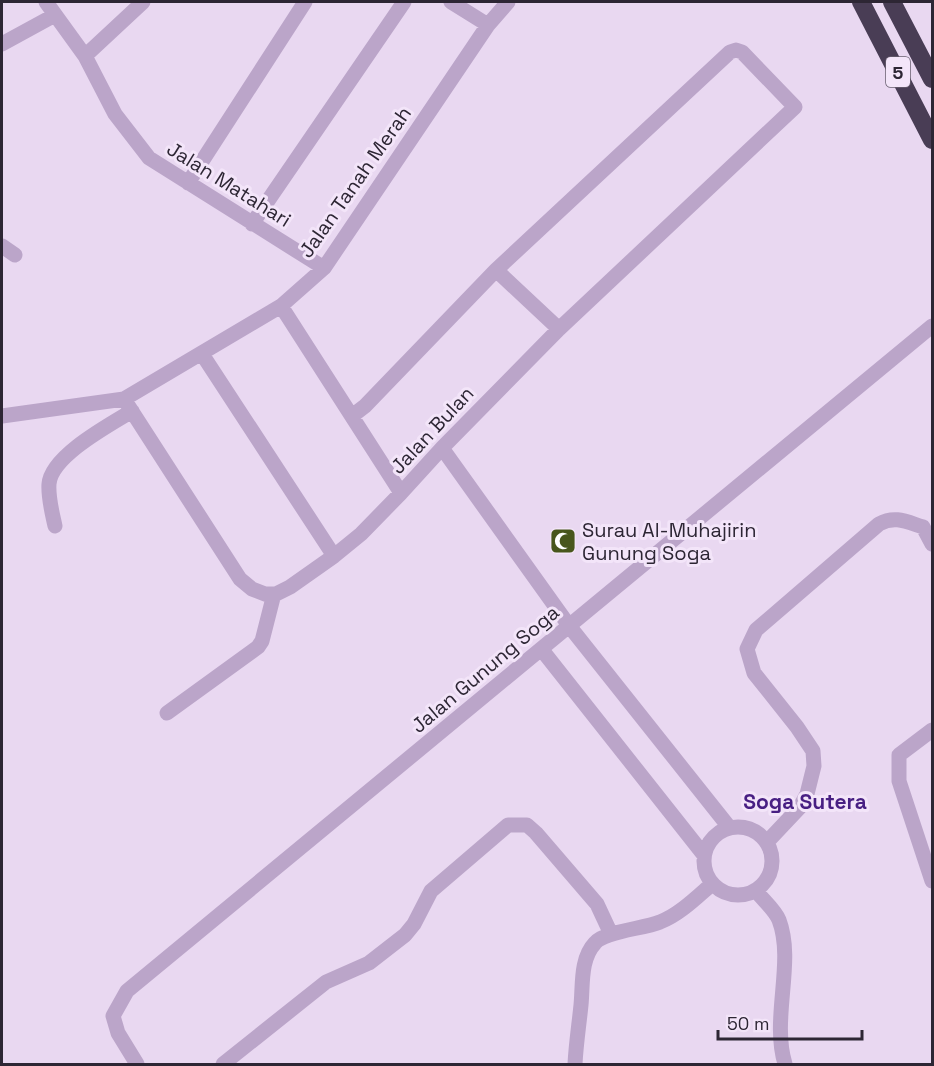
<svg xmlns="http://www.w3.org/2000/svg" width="934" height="1066" font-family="'Space Grotesk',sans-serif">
	<rect width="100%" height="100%" fill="#e9d8f1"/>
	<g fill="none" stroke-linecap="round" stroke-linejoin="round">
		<path stroke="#bba5c9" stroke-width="15" d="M 46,2 L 85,56 L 115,114 L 149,158 L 324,268
			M 451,2 L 488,25
			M 2,44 L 55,15
			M 85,56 L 143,2
			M 188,183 L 305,2
			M 252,224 L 404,2
			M 2,246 L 15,255
			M 496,270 L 559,329
			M 281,306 L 401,493
			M 202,354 L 334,556
			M 124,399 L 240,579 L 252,589 L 265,594 L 276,594 L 290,587 L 334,556 L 361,534 L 401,493 L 442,448 L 559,329 L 795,107 L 742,52 L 736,50 L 730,52 L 496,270 L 365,406 L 352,416
			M 2,416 L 124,399 L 281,306 L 324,268 L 488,25 L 508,2
			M 442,448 L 570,627 L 729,827
			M 55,526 C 52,512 48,498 49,484 C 51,456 109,425 132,411
			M 542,650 L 704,855
			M 167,713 L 258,647 L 262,641 L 274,594
			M 932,730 L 899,755 L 899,781 L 932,881
			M704 861a34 34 0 1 1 68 0a34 34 0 1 1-68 0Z
			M 767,842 L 800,807 L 807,794 L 814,766 L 813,751 L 797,727 L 754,673 L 747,649 L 756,630 L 879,524 C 895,515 907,522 923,527 L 932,544
			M 756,891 C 763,900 775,910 779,920 C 795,962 771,1018 785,1064
			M 137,1064 L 118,1033 L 113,1016 L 127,991 L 932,326
			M 223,1064 L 326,982 L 369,963 L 405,935 L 414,924 L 431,891 L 508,825 L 527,825 L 536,833 L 597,904 L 611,934
			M 575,1064 C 576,1044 579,1025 581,1005 C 583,985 580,959 595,943 C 605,931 643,929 660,922 C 679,915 697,897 712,884"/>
		<path stroke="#493d55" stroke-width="18" d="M 861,2 L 932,140
			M 892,2 L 932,79"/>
	</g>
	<defs>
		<symbol id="mosque-square" viewBox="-11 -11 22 22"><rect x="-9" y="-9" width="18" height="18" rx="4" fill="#48561c" stroke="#f3e5f9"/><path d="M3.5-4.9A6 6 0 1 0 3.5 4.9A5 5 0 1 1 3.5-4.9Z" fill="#fff"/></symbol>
	</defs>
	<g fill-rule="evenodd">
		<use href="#mosque-square" x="548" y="526" width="30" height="30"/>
	</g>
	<g text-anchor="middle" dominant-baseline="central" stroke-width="6" stroke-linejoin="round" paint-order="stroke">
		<rect fill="#f3e5f9" stroke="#685f6f" stroke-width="1.5" x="886" y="57" width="24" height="30" rx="4.5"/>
		<g font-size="18" font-weight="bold" fill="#2d2634">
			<text x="898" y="72">5</text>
		</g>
		<g font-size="20" fill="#2d2634" stroke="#f3e5f9">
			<text transform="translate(355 182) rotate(-55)">Jalan Tanah Merah</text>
			<text transform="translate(229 184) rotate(32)">Jalan Matahari</text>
			<text transform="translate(432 430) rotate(-47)">Jalan Bulan</text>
			<text transform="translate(485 669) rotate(-40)">Jalan Gunung Soga</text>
		</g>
		<g font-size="20" fill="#2d2634" stroke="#f3e5f9" text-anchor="start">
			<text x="582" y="530">Surau Al-Muhajirin<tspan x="582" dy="23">Gunung Soga</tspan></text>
		</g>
		<g font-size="21" font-weight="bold" fill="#481f83" stroke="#f3e5f9">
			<text x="805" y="801">Soga Sutera</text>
		</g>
	</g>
	<rect width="934" height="1066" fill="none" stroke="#2d2634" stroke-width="6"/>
	<path d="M718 1030v9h144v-9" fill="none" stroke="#2d2634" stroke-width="3"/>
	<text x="727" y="1030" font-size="18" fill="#2d2634" stroke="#f3e5f9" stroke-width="4.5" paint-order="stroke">50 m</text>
</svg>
